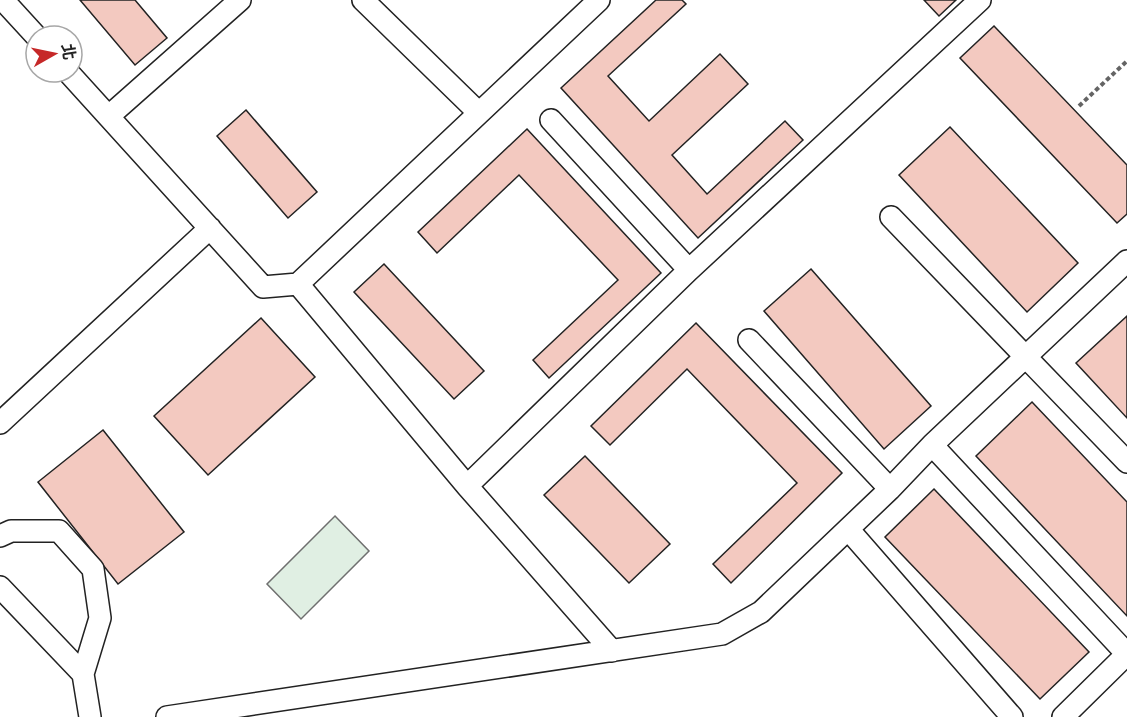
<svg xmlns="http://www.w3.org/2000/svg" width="1127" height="717" font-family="Signika,'Noto Sans TC',sans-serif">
	<rect width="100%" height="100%" fill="#fff"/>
	<path fill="#e0efe3" stroke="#6f6f6f" stroke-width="1.5" d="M 335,516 L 369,551 L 301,619 L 267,584 Z"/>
	<path fill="#f3c9c0" stroke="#222" stroke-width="1.5" d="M 80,0 L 135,0 L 167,38 L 135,65 Z
		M 656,0 L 682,0 L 686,4 L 608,76 L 649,121 L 720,54 L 748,84 L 672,155 L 707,194 L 785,121 L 803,140 L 698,238 L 561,88 Z
		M 924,0 L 956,0 L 939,16 Z
		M 994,26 L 1127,165 L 1127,214 L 1117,223 L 960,58 Z
		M 246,110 L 317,192 L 288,218 L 217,136 Z
		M 950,127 L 1078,263 L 1027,312 L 899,175 Z
		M 527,129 L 661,273 L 549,378 L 533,360 L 618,280 L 519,175 L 437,253 L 418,232 Z
		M 384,264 L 484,371 L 454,399 L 354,292 Z
		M 811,269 L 931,406 L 884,449 L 764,311 Z
		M 1127,316 L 1127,418 L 1076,363 Z
		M 261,318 L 315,377 L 208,475 L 154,416 Z
		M 696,323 L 842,473 L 731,583 L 713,564 L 797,483 L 687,369 L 610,445 L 591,426 Z
		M 1032,402 L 1127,502 L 1127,616 L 976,456 Z
		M 103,430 L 184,532 L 118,584 L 38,482 Z
		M 585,456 L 670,544 L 629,583 L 544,495 Z
		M 934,489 L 1089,652 L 1040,699 L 885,537 Z"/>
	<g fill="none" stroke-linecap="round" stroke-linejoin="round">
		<defs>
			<path id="minor" d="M 3,0 L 36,36
				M 363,0 L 479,113
				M 68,72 L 263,287 L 298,284 L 467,486 L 612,651
				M 109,116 L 240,0
				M 551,120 L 689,270
				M 891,217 L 1127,462
				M 298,284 L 599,0
				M 749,340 L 890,489
				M 0,423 L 210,228
				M 932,445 L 1127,654
				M 467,486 L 689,270 L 980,0
				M 848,529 L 1012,717
				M 0,536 L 11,531 L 59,531 L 93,569 L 100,618 L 83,674
				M 0,587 L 83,674 L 90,717
				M 167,717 L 722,634 L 761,612 L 890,489 L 932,445 L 1127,261
				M 1063,717 L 1127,654"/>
		</defs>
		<use href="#minor" stroke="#222" stroke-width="24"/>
		<path stroke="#646464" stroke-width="4" stroke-dasharray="4.5 3" stroke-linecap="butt" d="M 1079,106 L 1127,61"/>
		<use href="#minor" stroke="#fff" stroke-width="21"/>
	</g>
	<g transform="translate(54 54) rotate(81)"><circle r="28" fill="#ffffff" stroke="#a7a7a7" stroke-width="1.5"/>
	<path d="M0-4.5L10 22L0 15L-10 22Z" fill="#c62828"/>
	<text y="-9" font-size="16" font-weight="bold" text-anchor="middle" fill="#222222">北</text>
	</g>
</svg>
